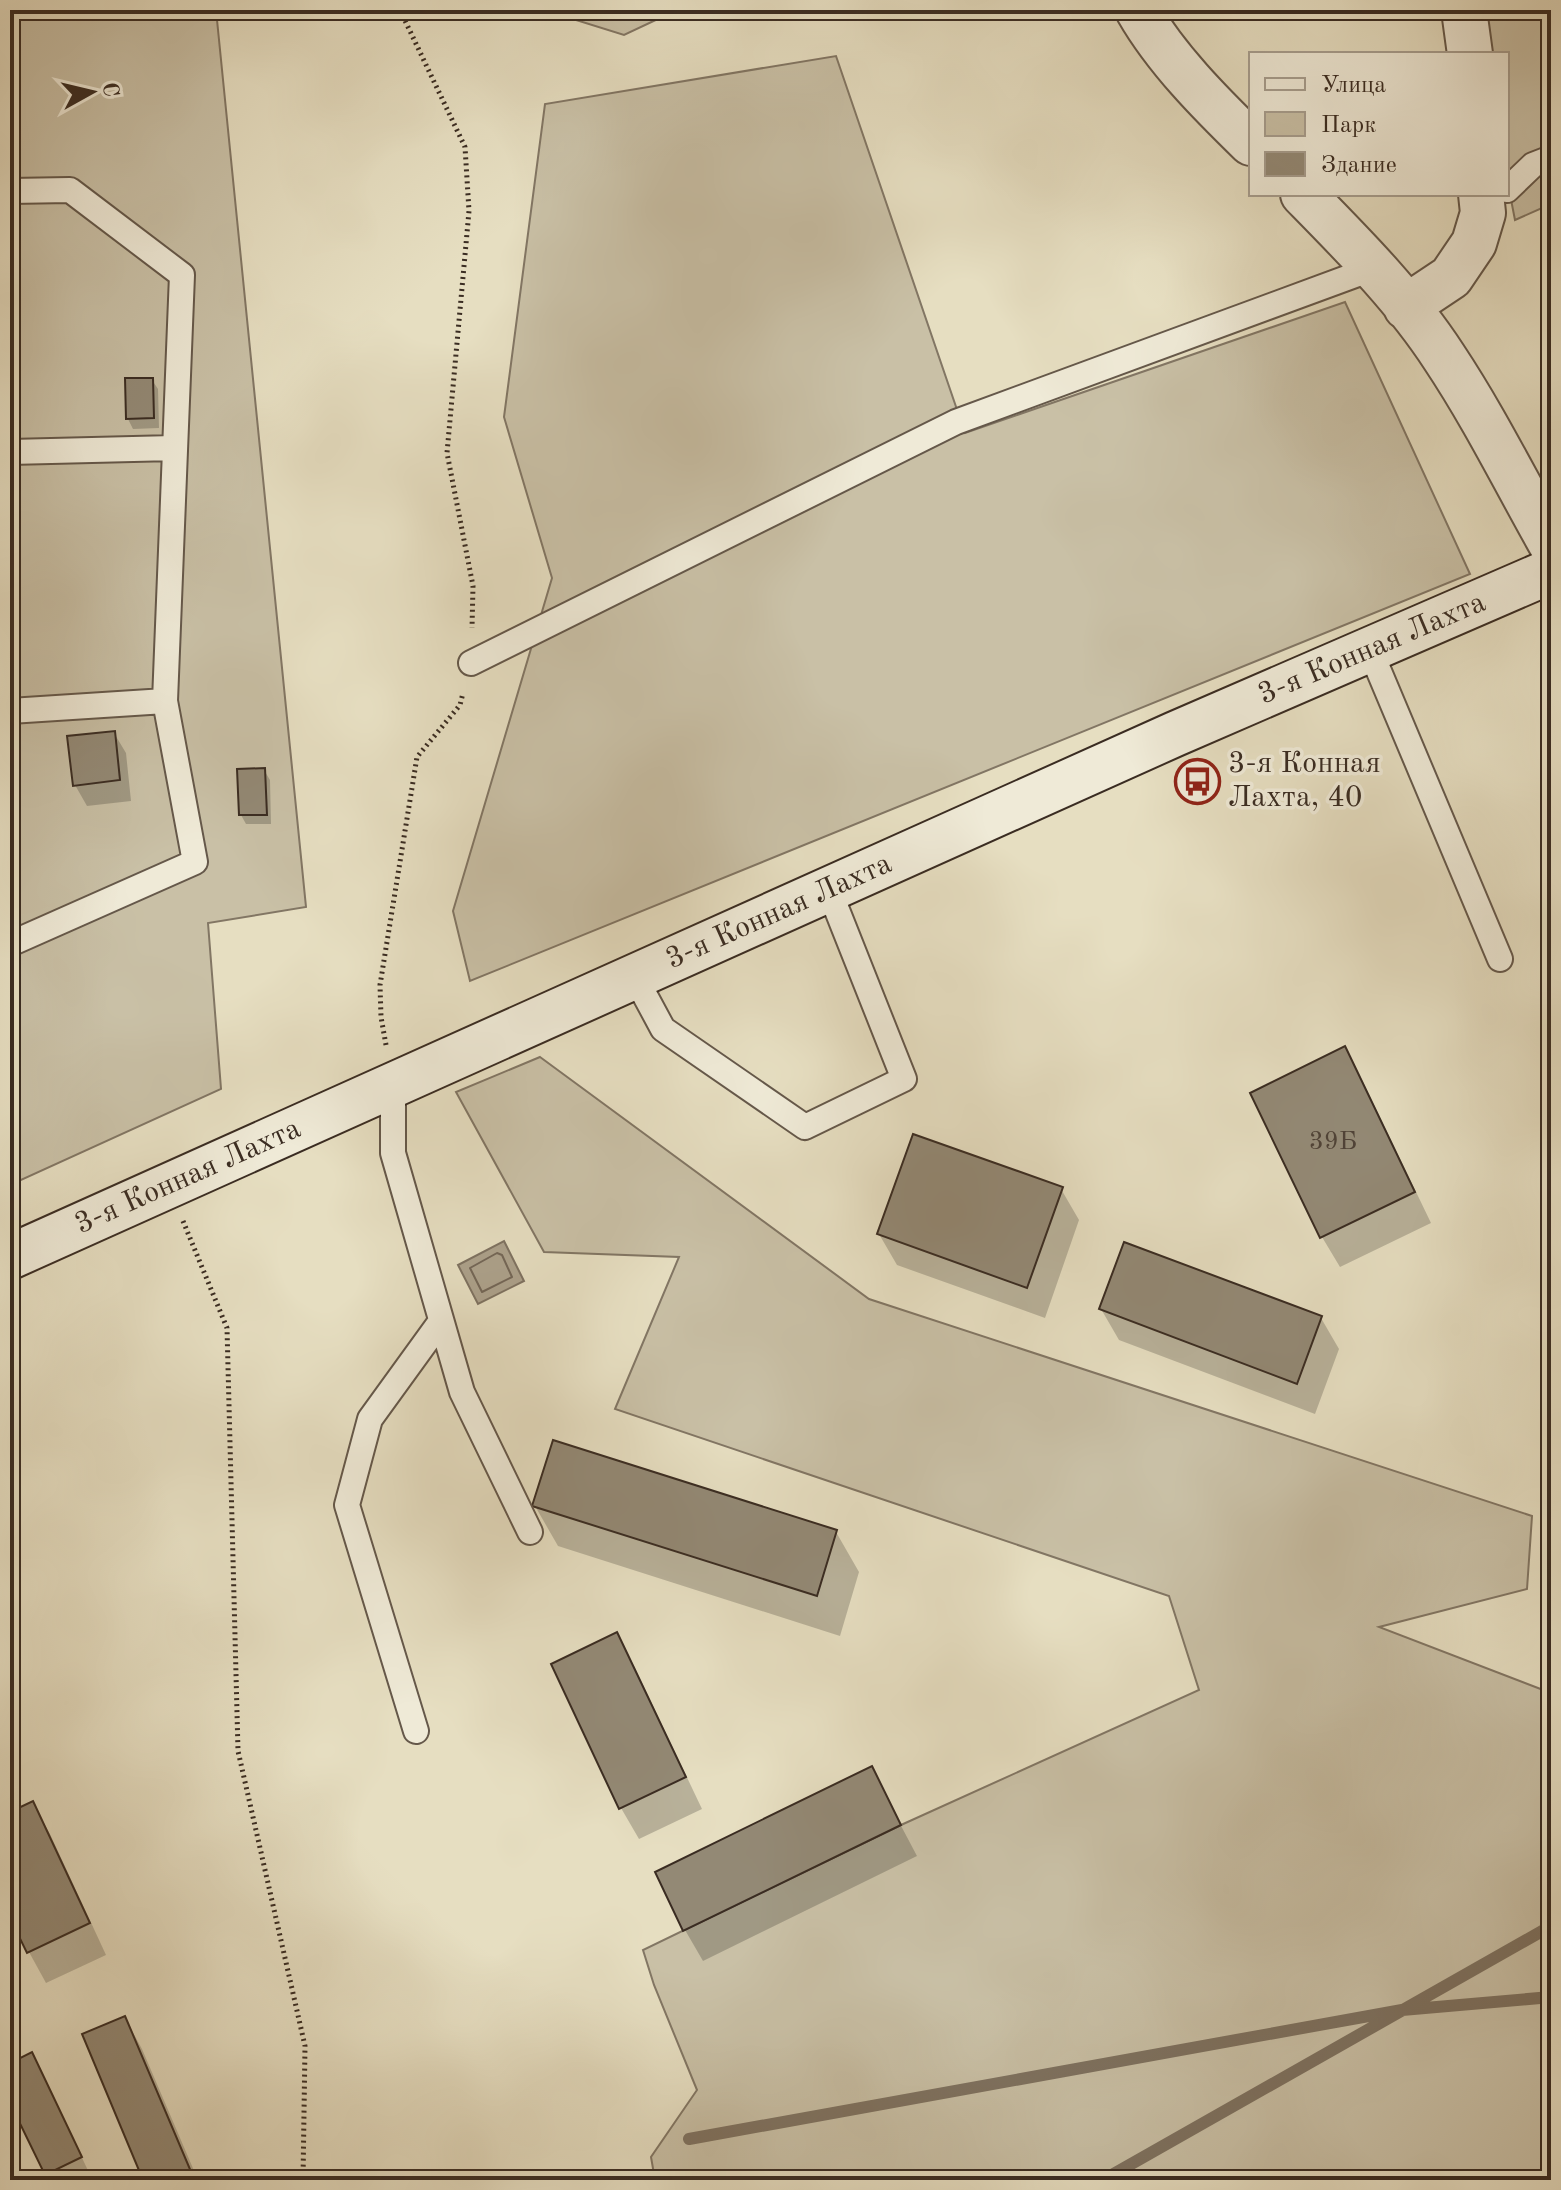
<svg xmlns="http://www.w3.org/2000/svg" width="1561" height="2190" font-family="'Old Standard TT',serif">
	<rect width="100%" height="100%" fill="#e6dec1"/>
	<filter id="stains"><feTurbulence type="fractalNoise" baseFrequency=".0025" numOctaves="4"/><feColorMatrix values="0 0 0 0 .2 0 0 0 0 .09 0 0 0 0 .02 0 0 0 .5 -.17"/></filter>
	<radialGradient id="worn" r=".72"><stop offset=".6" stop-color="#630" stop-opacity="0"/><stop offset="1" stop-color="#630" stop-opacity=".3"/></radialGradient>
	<path fill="#c9c0a6" stroke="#827664" stroke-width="2" d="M 10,10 L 216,10 L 306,907 L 208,923 L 221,1089 L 10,1185 Z
		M 544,10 L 677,10 L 624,35 Z
		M 1475,10 L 1551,10 L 1551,204 L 1515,220 L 1507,179 L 1507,54 L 1483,54 Z
		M 836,56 L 965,433 L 1345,302 L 1470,574 L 470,981 L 453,911 L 552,578 L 504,417 L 545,104 Z
		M 540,1057 L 869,1299 L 1532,1516 L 1527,1589 L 1379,1627 L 1551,1693 L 1551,2180 L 655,2180 L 651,2157 L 697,2090 L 654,1985 L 643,1950 L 901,1825 L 1199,1690 L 1169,1596 L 615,1409 L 679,1257 L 544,1252 L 456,1092 Z"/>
	<path fill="#aca18b" stroke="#7e7261" stroke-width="2" d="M 504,1241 L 524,1281 L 478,1304 L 458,1265 Z"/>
	<path fill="#0003" d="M 152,380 L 158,389 L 159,428 L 133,429 L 128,419 Z
		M 114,733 L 126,753 L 131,801 L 87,806 L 75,785 Z
		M 264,770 L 270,780 L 271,824 L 246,824 L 241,815 Z
		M 1344,1049 L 1362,1080 L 1431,1223 L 1340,1267 L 1322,1237 Z
		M 1061,1189 L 1079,1220 L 1045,1318 L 897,1265 L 879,1234 Z
		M 1101,1309 L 1321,1318 L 1339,1349 L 1315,1414 L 1119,1340 Z
		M 535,1506 L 836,1532 L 859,1572 L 840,1636 L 558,1546 Z
		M 616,1635 L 634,1666 L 702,1809 L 639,1839 L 621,1808 Z
		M 10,1714 L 18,1731 L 10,1735 Z
		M 871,1769 L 917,1856 L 703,1961 L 685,1930 Z
		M 33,1804 L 50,1834 L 106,1955 L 46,1983 L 29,1952 L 10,1913 L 10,1814 Z
		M 125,2018 L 142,2049 L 198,2180 L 145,2180 Z
		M 10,2065 L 43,2075 L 92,2179 L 50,2180 L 10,2098 Z"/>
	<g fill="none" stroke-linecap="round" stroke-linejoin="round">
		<path stroke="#736656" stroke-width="2" d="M 497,1253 L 502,1255 L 512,1277 L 482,1292 L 470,1268 Z"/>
		<path stroke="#7e7261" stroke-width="12" d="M 689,2139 L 1402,2010 L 1551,1997
			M 1103,2180 L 1551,1926"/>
	</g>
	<path fill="#938975" stroke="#3a2c22" stroke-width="2" d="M 125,378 L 153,378 L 154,418 L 126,419 Z
		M 115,731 L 120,780 L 73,786 L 67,736 Z
		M 265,768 L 267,815 L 239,815 L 237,769 Z
		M 1345,1046 L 1415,1192 L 1320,1238 L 1250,1093 Z
		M 913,1134 L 1063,1187 L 1027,1288 L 877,1234 Z
		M 1124,1242 L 1322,1316 L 1297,1384 L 1099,1309 Z
		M 553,1440 L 837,1530 L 817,1596 L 532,1506 Z
		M 617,1632 L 686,1777 L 619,1809 L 551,1664 Z
		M 872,1766 L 901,1825 L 683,1931 L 655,1872 Z
		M 33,1801 L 90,1923 L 27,1953 L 10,1918 L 10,1812 Z
		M 125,2016 L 192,2174 L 177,2180 L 143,2180 L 82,2034 Z
		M 32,2052 L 82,2157 L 45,2175 L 10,2103 L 10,2063 Z"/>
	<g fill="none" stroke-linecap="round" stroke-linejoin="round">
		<defs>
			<path id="service" d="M 1507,190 L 1533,165 L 1551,158
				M 10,191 L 70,190 L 182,275 L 165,701 L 195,862 L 10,944
				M 10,452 L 174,448
				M 1370,650 L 1500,959
				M 471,663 L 956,422 L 1374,268
				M 10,711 L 165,701
				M 635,977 L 663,1029 L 805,1127 L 904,1079 L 829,890
				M 393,1085 L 393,1153 L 462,1392 L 530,1532
				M 416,1731 L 347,1505 L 370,1419 L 441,1321"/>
			<path id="minor" d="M 1138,10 C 1166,59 1211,104 1251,143
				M 1464,10 L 1470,54
				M 1303,194 C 1353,245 1405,297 1444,357 C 1484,417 1516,482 1551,544
				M 1406,307 L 1451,277 L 1474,243 L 1483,213 L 1481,194"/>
			<path id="secondary" d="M 10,1257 L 1175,734 L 1551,571"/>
		</defs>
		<use href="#service" stroke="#65584a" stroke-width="28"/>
		<use href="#minor" stroke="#65584a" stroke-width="48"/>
		<use href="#secondary" stroke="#3a2c22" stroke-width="48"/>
		<path stroke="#3a2c22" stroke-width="5" stroke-dasharray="2 4" stroke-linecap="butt" d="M 400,10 L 465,147 L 469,211 L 447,453 L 473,586 L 472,628
			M 386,1045 L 381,1017 L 380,985 L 417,757 L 460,705 L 463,693
			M 183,1221 L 227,1328 L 238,1751 L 305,2046 L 303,2180"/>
		<use href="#service" stroke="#efead7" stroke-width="24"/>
		<use href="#minor" stroke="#efead7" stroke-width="44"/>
		<use href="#secondary" stroke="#efead7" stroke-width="44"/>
	</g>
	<defs>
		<symbol id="bus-ring" viewBox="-11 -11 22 22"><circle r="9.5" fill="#efead7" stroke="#8f2418" stroke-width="1.5"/><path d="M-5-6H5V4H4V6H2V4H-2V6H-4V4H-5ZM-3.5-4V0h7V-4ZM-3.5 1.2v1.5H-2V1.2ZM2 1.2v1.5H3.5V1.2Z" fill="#8f2418"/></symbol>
	</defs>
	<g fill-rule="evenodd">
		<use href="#bus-ring" x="1172" y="756" width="51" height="51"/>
	</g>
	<g text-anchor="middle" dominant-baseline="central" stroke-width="7" stroke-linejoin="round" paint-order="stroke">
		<g font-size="26" fill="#504337">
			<text x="1333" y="1142">39Б</text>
		</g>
		<g font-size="30" fill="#3a2c22" stroke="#efead7">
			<text transform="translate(1372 649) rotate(-23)">3-я Конная Лахта</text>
			<text transform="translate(779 912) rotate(-24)">3-я Конная Лахта</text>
			<text transform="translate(188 1177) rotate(-24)">3-я Конная Лахта</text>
		</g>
		<g font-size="30" fill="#3a2c22" stroke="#efead7" text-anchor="start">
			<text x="1228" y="764">3-я Конная<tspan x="1228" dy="34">Лахта, 40</tspan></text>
		</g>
	</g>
	<rect width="1561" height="2190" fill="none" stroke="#e6dec1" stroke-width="40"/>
	<rect x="12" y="12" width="1537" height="2166" fill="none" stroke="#3a2c22" stroke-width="4"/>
	<rect x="20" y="20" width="1521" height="2150" fill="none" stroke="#3a2c22" stroke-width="2"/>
	<rect x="1249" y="52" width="260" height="144" fill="#efead7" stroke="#a79e8f" stroke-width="2"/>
	<rect x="1265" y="78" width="40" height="12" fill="#efead7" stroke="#a79e8f" stroke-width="2"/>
	<text x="1321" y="92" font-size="24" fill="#3a2c22">Улица</text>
	<rect x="1265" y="112" width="40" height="24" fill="#c9c0a6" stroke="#a79e8f" stroke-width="2"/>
	<text x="1321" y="132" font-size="24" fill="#3a2c22">Парк</text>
	<rect x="1265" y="152" width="40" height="24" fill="#938975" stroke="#a79e8f" stroke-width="2"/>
	<text x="1321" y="172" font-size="24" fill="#3a2c22">Здание</text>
	<g transform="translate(92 92) rotate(82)" stroke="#efead7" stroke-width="6" paint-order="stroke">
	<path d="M0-6L14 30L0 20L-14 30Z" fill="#3a2c22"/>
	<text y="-12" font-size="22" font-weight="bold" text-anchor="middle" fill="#3a2c22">С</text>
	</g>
	<rect width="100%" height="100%" filter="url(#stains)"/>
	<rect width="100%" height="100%" fill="url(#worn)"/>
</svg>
